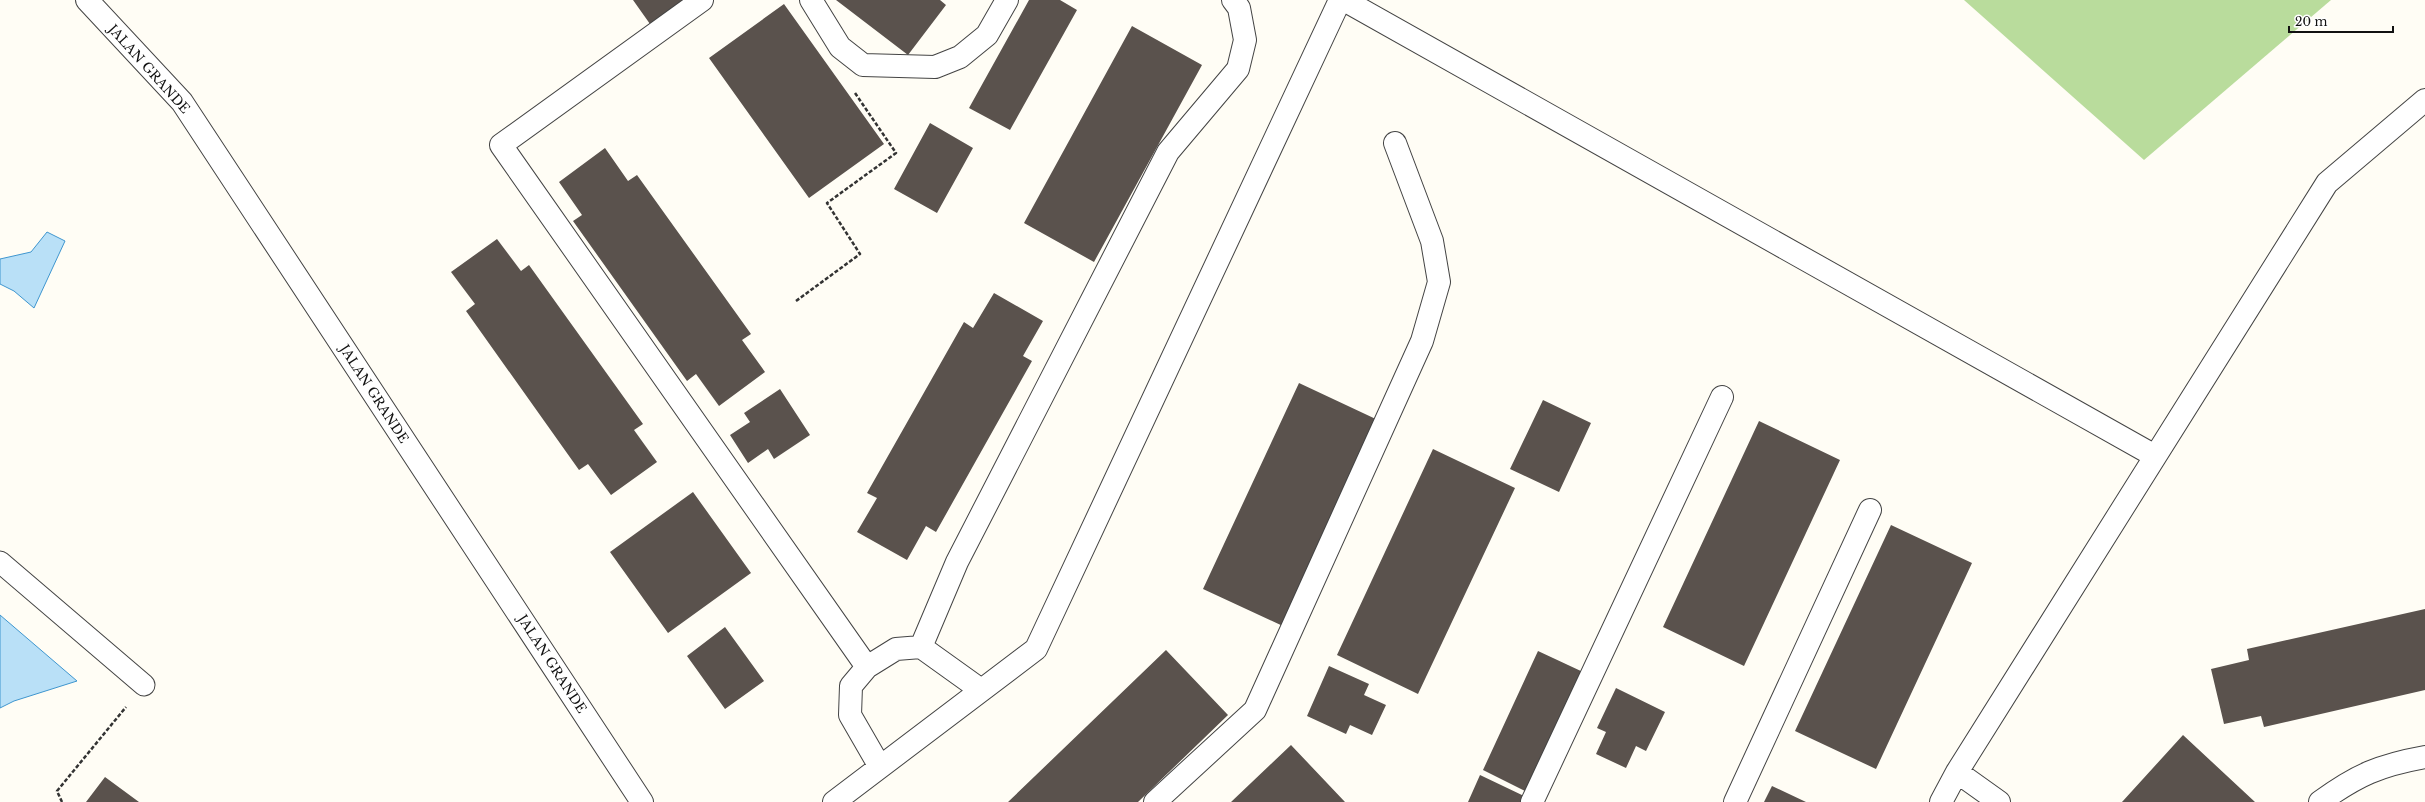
<svg xmlns="http://www.w3.org/2000/svg" width="2425" height="802" font-family="'Libre Baskerville',serif">
	<rect width="100%" height="100%" fill="#fffdf5"/>
	<path fill="#b9dc9c" d="M 1964,0 L 2331,0 L 2144,160 Z"/>
	<path fill="#b9e0f7" stroke="#3f96cf" d="M 47,232 L 65,241 L 34,308 L 14,291 L 0,284 L 0,259 L 31,252 Z
		M 0,615 L 77,681 L 14,701 L 0,708 Z"/>
	<path fill="#5a524d" d="M 633,0 L 684,0 L 650,24 Z
		M 836,0 L 940,0 L 946,5 L 908,55 Z
		M 1029,0 L 1060,0 L 1077,10 L 1010,130 L 969,108 Z
		M 784,4 L 884,144 L 809,198 L 709,58 Z
		M 1132,26 L 1202,65 L 1094,262 L 1024,223 Z
		M 930,123 L 973,148 L 937,213 L 894,189 Z
		M 605,148 L 628,181 L 637,175 L 751,334 L 742,340 L 765,372 L 719,406 L 696,374 L 687,381 L 573,221 L 582,215 L 559,182 Z
		M 497,239 L 521,271 L 529,265 L 643,424 L 634,430 L 657,462 L 611,495 L 588,464 L 579,470 L 466,311 L 475,304 L 451,272 Z
		M 994,293 L 1043,321 L 1023,356 L 1032,361 L 936,532 L 926,526 L 907,560 L 857,532 L 877,498 L 867,493 L 964,322 L 973,328 Z
		M 1299,383 L 1380,421 L 1285,627 L 1203,589 Z
		M 780,389 L 810,435 L 774,459 L 768,449 L 748,463 L 730,435 L 750,422 L 744,413 Z
		M 1543,400 L 1591,423 L 1559,492 L 1510,469 Z
		M 1759,421 L 1840,460 L 1744,666 L 1663,627 Z
		M 1433,449 L 1515,488 L 1418,694 L 1337,655 Z
		M 693,492 L 751,573 L 668,633 L 610,552 Z
		M 1891,525 L 1972,563 L 1876,769 L 1795,731 Z
		M 2425,609 L 2425,690 L 2264,727 L 2261,716 L 2224,724 L 2211,669 L 2249,660 L 2247,649 Z
		M 725,627 L 764,681 L 725,709 L 687,656 Z
		M 1166,650 L 1228,715 L 1138,802 L 1008,802 Z
		M 1538,651 L 1583,672 L 1527,792 L 1483,770 Z
		M 1329,666 L 1369,684 L 1364,695 L 1386,705 L 1372,735 L 1350,725 L 1346,734 L 1307,716 Z
		M 1616,688 L 1665,712 L 1646,751 L 1636,746 L 1626,768 L 1596,754 L 1606,732 L 1597,728 Z
		M 2183,735 L 2255,802 L 2122,802 Z
		M 1291,745 L 1345,802 L 1231,802 Z
		M 1480,775 L 1524,796 L 1521,802 L 1468,802 Z
		M 105,777 L 139,802 L 86,802 Z
		M 1772,786 L 1806,802 L 1764,802 Z"/>
	<g fill="none" stroke-linecap="round" stroke-linejoin="round">
		<defs>
			<path id="service" d="M 0,562 L 144,685"/>
			<path id="minor" d="M 702,0 L 501,145 L 867,667
				M 811,0 L 840,47 L 863,65 L 935,67 L 960,57 L 987,35 L 1007,0
				M 1344,0 L 2155,456
				M 921,647 L 957,562 L 1168,152 L 1238,69 L 1245,40 L 1239,8 L 1233,0
				M 880,767 L 850,715 L 851,686 L 867,667 L 896,649 L 921,647 L 981,690
				M 1957,772 L 1999,802
				M 834,802 L 1036,649 L 1340,0
				M 1155,802 L 1255,710 L 1422,341 L 1439,282 L 1432,241 L 1395,143
				M 1532,802 L 1722,397
				M 1735,802 L 1870,510
				M 1941,802 L 1957,772 L 2327,183 L 2425,100
				M 2320,802 C 2357,775 2380,765 2425,757"/>
			<path id="tertiary" d="M 87,0 L 182,102 L 642,802"/>
		</defs>
		<use href="#service" stroke="#444" stroke-width="23"/>
		<use href="#minor" stroke="#444" stroke-width="24"/>
		<use href="#tertiary" stroke="#444" stroke-width="24"/>
		<path stroke="#333" stroke-width="2.5" stroke-dasharray="4 2" stroke-linecap="butt" d="M 796,301 L 860,254 L 827,203 L 896,153 L 855,93
			M 62,802 L 57,791 L 126,707"/>
		<use href="#service" stroke="#fff" stroke-width="21"/>
		<use href="#minor" stroke="#fff" stroke-width="22"/>
		<use href="#tertiary" stroke="#fff" stroke-width="22"/>
	</g>
	<g text-anchor="middle" dominant-baseline="central" stroke-width="4" stroke-linejoin="round" paint-order="stroke">
		<g font-size="13" fill="#111" stroke="#fff">
			<text transform="translate(149 69) rotate(48)">JALAN GRANDE</text>
			<text transform="translate(374 394) rotate(57)">JALAN GRANDE</text>
			<text transform="translate(552 664) rotate(57)">JALAN GRANDE</text>
		</g>
	</g>
	<path d="M2289 26v6h104v-6" fill="none" stroke="#111111" stroke-width="2"/>
	<text x="2295" y="26" font-size="12" fill="#111111" stroke="#ffffff" stroke-width="3" paint-order="stroke">20 m</text>
</svg>
